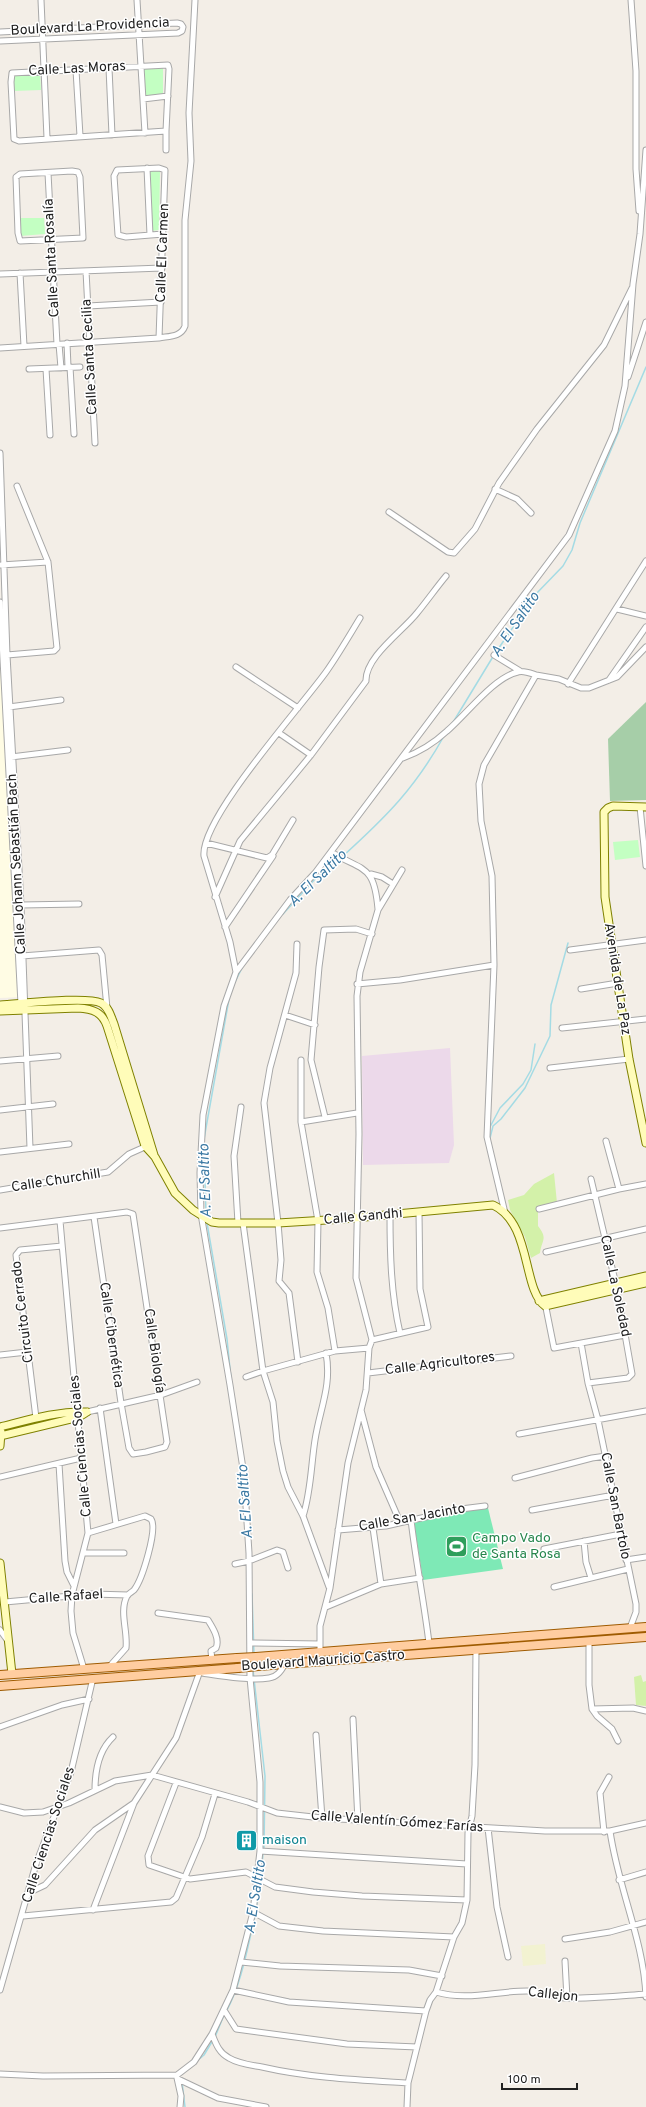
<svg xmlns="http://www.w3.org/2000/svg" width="646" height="2107" font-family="Overpass,sans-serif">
	<rect width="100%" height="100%" fill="#f3eee7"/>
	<path fill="#ecd9ea" d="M 450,1048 L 454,1145 L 449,1163 L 363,1165 L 362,1056 Z"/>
	<path fill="#fffce4" d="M 0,605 L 20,997 L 0,998 Z"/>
	<path fill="#f2f2d1" d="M 545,1944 L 546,1964 L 523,1966 L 521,1946 Z"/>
	<path fill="#d3f1a9" d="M 554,1173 L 557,1203 L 538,1206 L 538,1226 C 548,1239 542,1239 540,1253 L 531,1258 L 525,1237 L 510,1210 L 508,1200 L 524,1195 L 534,1184 Z
		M 641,1675 L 643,1682 L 646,1681 L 646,1706 L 636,1705 L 634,1677 Z"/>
	<path fill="#a6cea8" d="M 646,702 L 646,800 L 610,801 L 608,739 Z"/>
	<path fill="#c3ffc2" d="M 163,68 L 163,95 L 144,97 L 142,69 Z
		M 40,74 L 41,90 L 14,91 L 13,75 Z
		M 150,171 L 160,171 L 159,230 L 151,231 Z
		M 19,218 L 44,218 L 45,234 L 20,236 Z
		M 638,840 L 640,857 L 615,860 L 613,842 Z"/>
	<path fill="#7ee9b6" d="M 488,1508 L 503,1569 L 423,1580 L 414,1523 L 456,1513 Z"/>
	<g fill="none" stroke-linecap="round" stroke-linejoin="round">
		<path stroke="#a4dbe4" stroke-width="1.5" d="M 452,724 L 494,655 L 535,595 L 563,566 L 572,550 L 580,523 L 646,367
			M 343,856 C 387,816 415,788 444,736
			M 283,914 L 316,878 L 340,859
			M 234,984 L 243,966
			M 490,1127 L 500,1108 L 523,1084 L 531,1070 L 535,1044
			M 490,1138 L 493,1126 L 501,1119 L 525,1088 L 550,1036 L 551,1005 L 568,943
			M 204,1139 L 229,999
			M 204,1147 L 206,1215
			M 207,1223 L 227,1339 L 231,1379
			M 252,1594 L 254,1654
			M 253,1670 L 265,1776 L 264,1849
			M 255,1912 L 260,1890 L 263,1853
			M 226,2012 C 242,1982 247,1949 255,1916
			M 215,2037 L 224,2015
			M 197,2061 L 204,2055 L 213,2040
			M 182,2082 L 185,2107"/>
		<defs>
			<path id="street" d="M 41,0 L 47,138
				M 137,0 L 145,133
				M 631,0 L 636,71 L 636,169 L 639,211
				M 0,32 L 177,23 L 181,24 L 183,27 L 182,31 L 178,33 L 0,41
				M 168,65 L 169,69 L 166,131 L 19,141 L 14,139 L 11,82 L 12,73 Z
				M 109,68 L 112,135
				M 76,70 L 80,136
				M 143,99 L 168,96
				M 166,131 L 166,150
				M 147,168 L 150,235
				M 72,171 L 78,172 L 80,177 L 83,238 L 20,241 L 18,233 L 16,177 L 20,174 Z
				M 48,173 L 57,344
				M 86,271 L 95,443
				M 20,273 L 24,346
				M 0,274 L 162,268
				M 88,306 L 161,302
				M 159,338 L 165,170 L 159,168 L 117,170 L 114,176 L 118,235 L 126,237 L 163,234
				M 67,343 L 68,367
				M 59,344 L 61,368
				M 0,348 L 159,338 C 170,336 181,337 185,326 L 185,220 L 191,161 L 189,113 L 195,0
				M 70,367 L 74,434
				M 29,369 L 80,367
				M 46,369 L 50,435
				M 628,377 L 646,322
				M 0,453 L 7,655 L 21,905 L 30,1148
				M 495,489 L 517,499 L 531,513
				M 389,512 L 448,552 L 454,553 L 475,529 L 499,483 L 537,429 L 604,345 L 632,288
				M 1,565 L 48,562
				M 0,602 L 21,1004
				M 617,609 L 646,616
				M 7,655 L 54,651 L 57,648 L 48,562 L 17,486
				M 494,655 L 520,671
				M 236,667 L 298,708
				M 609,680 L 646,627
				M 568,684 L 646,561
				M 9,707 L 61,700
				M 279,733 L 311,755
				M 11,757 L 68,750
				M 403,758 C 420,752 434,743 447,731 C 466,715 494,677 518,672 C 523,670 530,673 536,675
				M 640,807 L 646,866
				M 206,843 L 267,858 L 272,855 L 293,820
				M 331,852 C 364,872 374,864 378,909
				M 371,874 L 382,877 L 393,884
				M 215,897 L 240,841 L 311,755 L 366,681 C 365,657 403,631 417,613 C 427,601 436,588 446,576
				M 21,905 L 79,904
				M 225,927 L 273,856
				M 297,944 L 296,973 L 270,1068 L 264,1103 L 278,1223 L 281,1260 L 279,1281 L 289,1293 L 298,1362
				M 570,950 L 646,940
				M 22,956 L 99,950 L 102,955 L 107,1008
				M 236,972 L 230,942 L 204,856 C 200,819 301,707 326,672 C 338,655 349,636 360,618
				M 357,984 L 400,980 L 494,965
				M 581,989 L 618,983
				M 285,1015 L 315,1025
				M 562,1028 L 646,1019
				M 301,1060 L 301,1122 L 318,1221 L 317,1272 L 328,1308 L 335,1351
				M 0,1061 L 58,1056
				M 550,1068 L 629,1059
				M 0,1110 L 53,1104
				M 325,1117 L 311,1060 L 319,967 L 324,930 L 356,929 L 372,934
				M 301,1122 L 357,1113
				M 606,1141 L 619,1189
				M 0,1152 L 69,1144
				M 0,1190 L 108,1172 L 129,1154 L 147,1146
				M 539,1209 L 619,1189 L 646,1184
				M 505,1213 L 487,1137 L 494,965 L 492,876 L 481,821 L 479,784 L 484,765 L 536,675 L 559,679 L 581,688 L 589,688 L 617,677 L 646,647
				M 390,1215 C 390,1255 391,1294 400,1333
				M 60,1221 L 88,1533 L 72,1595 L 71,1611 L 73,1633 L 84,1669
				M 238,1223 L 234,1156 L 241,1107
				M 243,1223 L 263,1371 L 335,1351 L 369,1348
				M 0,1228 L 127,1212 L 133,1214 L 167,1442 L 165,1447 L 146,1452 L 133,1454 L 129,1448 L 121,1403 L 94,1217
				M 546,1252 L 646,1229
				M 545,1303 L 554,1348 L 625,1335
				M 372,1340 L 428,1327 L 420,1289 L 419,1212
				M 581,1343 L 588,1383 L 598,1420 L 636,1604 L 636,1612 L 630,1628
				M 0,1355 L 27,1352
				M 368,1373 L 511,1356
				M 246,1377 L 263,1371 L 273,1402 L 277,1441 L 283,1471 L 288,1487 L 303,1516 L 329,1587
				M 588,1383 L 628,1378 L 632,1374 L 617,1289 L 591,1179
				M 100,1408 L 116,1524
				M 361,1410 L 376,1467 L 400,1522
				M 87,1412 L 161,1395 L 197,1382
				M 36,1418 L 16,1255 L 20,1250 L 62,1246
				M 519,1434 L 646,1411
				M 59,1464 L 65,1561 L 67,1572 L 74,1586
				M 0,1477 L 81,1458
				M 515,1478 L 592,1458 L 606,1456
				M 532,1510 L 614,1495
				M 303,1516 C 311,1492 311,1465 315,1440 C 320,1408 332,1386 326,1353
				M 411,1520 C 416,1562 424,1602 429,1643
				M 373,1528 L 381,1584
				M 338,1530 L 386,1526 L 461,1509 L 485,1506
				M 88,1533 L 145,1516 L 151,1519 C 158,1529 142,1580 134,1590 C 132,1592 129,1593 127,1596 C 119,1612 128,1631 126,1648 L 109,1667
				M 584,1541 L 586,1562 L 591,1578
				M 544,1549 L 621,1534
				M 83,1553 L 124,1553
				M 626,1560 L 646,1557
				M 235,1564 L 249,1561 L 277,1550 L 283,1552 L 288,1568
				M 554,1587 L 628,1569
				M 5,1602 L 92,1594 L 128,1595
				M 326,1607 L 381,1584 L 420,1578
				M 158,1613 L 208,1620 C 213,1628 220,1639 216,1648 L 211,1651 L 212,1660
				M 0,1630 L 8,1641
				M 589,1641 L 589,1685 L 592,1709 L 597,1716 L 612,1729 L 618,1741
				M 250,1643 L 320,1644
				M 320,1651 L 320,1626 L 330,1588 L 348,1463 L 366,1390 L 369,1348 L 372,1340 L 356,1278 L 359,1134 L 357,996 L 360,972 L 378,910 L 402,870
				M 202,1673 C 222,1676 250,1681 269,1678 C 277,1677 281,1671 285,1664
				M 592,1709 L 633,1708 L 646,1711
				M 353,1719 L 358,1821
				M 0,1727 L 62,1705 L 89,1699
				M 316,1735 L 322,1818
				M 176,1783 L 148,1856 L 149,1865 L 190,1879 L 246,1872 L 275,1887 L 313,1892 L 362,1896 L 467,1900
				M 95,1790 C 95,1771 98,1751 113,1737
				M 0,1807 L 24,1813 L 43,1812 L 69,1803 L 115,1781 L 152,1775 L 248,1802 L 277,1813 L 322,1818 L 545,1831 L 610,1831 L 646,1823
				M 488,1828 L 497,1907 L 508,1957
				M 610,1831 C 618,1888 644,1941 646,1997
				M 604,1832 L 600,1793 L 609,1777
				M 260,1851 L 467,1864
				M 619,1880 L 646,1872
				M 28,1893 L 45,1885 L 95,1830 L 134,1803
				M 93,1910 L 134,1803 L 176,1738 L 200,1671
				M 253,1912 L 279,1926 L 323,1931 L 454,1937
				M 23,1916 L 171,1902 L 176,1898 L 202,1837 L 215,1794
				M 565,1939 L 610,1932 L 646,1922
				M 565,1961 L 567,1998
				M 241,1962 L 280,1966 L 409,1970 L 442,1976
				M 0,1990 L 36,1864 L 71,1772 L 93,1678
				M 233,1990 L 289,2002 L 426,2011
				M 436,1992 C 467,2001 496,1991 527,1991 C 540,1991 553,1997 566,1998 C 593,1999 619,1996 646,1994
				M 224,2010 L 236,2029 L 347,2044 L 417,2047
				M 212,2034 C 216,2044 219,2053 229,2058 C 239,2064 251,2065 262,2067 C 310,2078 359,2080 408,2083
				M 0,2074 L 43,2076 L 177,2075 L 194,2062 L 212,2034 L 233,1990 L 253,1912 L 260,1851 L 260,1782 L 250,1678 L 249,1553 L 244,1475 L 230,1385 L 201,1214 L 200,1173 L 203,1115 L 224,1006 L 236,972 L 290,900 L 315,873 L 569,535 L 615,431 L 625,386 L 633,284 L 640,234 L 646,150
				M 177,2078 L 181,2096 L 180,2107
				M 178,2079 L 218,2098 L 266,2107
				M 407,2107 L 408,2083 L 426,2011 L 430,2000 L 436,1992 L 454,1937 L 462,1923 L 467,1900 L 468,1833 L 472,1816 L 475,1765 L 476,1649"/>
			<path id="secondary" d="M 646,807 L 613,806 L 608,808 L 604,812 L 605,897 L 629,1059 L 646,1143
				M 0,1005 C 20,1004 86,996 101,1003 C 109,1007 111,1017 114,1024 L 154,1155
				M 0,1011 L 78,1008 C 93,1009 102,1012 107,1026 L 145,1146 L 155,1157 L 175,1193 L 193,1210 L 212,1222 L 219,1223 L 278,1223 L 343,1219 L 493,1205 C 532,1223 522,1289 545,1306 L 646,1283
				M 539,1301 L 646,1276
				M 0,1427 C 28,1420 57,1411 87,1412
				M 0,1436 L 79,1417 L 87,1412
				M 0,1446 L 1,1432
				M 0,1563 L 12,1674"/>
			<path id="primary" d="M 256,1657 L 646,1627
				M 258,1666 L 646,1637
				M 0,1675 L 237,1658
				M 0,1686 L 238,1668"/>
		</defs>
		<use href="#street" stroke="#a8a8a8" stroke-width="7"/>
		<use href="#secondary" stroke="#7f8100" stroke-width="9"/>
		<use href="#primary" stroke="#9f5b00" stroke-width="10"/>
		<use href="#street" stroke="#fff" stroke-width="5"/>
		<use href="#secondary" stroke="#fffcb9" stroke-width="7"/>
		<use href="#primary" stroke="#ffcda0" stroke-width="8"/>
		<defs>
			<path id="primary-bridge" d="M 237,1658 L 256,1657
				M 238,1668 L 258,1666"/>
		</defs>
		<use href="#primary-bridge" stroke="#9f5b00" stroke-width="10" stroke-linecap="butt"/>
		<use href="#primary-bridge" stroke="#ffcda0" stroke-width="8"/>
	</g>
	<defs>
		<symbol id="stadium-square" viewBox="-11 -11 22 22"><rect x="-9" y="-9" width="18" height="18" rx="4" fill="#2e9e5b" stroke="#fff"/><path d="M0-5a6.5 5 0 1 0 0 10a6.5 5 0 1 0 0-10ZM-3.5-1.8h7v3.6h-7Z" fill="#fff"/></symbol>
		<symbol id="building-square" viewBox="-11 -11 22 22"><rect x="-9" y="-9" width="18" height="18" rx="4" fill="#0f9aa8" stroke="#fff"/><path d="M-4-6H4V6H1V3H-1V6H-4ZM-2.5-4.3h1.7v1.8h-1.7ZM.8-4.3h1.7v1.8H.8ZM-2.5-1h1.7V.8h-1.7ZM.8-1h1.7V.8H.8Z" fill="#fff"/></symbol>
	</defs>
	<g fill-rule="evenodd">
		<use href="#stadium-square" x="444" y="1534" width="25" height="25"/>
		<use href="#building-square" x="234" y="1828" width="25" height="25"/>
	</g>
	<g text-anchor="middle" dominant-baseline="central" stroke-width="3" stroke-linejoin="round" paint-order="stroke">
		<g font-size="14" fill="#212121" stroke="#fff">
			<text transform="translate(90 27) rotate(-3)">Boulevard La Providencia</text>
			<text transform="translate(77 69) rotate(-3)">Calle Las Moras</text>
			<text transform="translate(163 253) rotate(-88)">Calle El Carmen</text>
			<text transform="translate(52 258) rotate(-93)">Calle Santa Rosalía</text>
			<text transform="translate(90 357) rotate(-93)">Calle Santa Cecilia</text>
			<text transform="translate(17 864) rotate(-93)">Calle Johann Sebastián Bach</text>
			<text transform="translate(617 979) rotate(81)">Avenida de La Paz</text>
			<text transform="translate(56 1181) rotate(-9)">Calle Churchill</text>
			<text transform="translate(363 1217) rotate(-5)">Calle Gandhi</text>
			<text transform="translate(615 1286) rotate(78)">Calle La Soledad</text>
			<text transform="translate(23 1312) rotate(-97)">Circuito Cerrado</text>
			<text transform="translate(111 1335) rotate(82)">Calle Cibernética</text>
			<text transform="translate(154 1351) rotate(82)">Calle Biología</text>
			<text transform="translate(440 1364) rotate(-7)">Calle Agricultores</text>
			<text transform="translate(81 1446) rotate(-95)">Calle Ciencias Sociales</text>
			<text transform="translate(615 1506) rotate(79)">Calle San Bartolo</text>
			<text transform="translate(412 1518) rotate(-10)">Calle San Jacinto</text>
			<text transform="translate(66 1597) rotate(-4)">Calle Rafael</text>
			<text transform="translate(323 1661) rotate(-4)">Boulevard Mauricio Castro</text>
			<text transform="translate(397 1822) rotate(4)">Calle Valentín Gómez Farías</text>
			<text transform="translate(49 1835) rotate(-72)">Calle Ciencias Sociales</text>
			<text transform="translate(553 1995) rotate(6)">Callejon</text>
		</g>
		<g font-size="14" fill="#27864d" stroke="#fff" text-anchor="start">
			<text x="472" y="1538">Campo Vado<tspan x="472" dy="16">de Santa Rosa</tspan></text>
		</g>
		<g font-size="14" fill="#0d838f" stroke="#fff" text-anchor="start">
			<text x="262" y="1840">maison</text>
		</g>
		<g font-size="15" font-style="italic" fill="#3b79a3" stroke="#fff">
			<text transform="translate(516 625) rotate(-56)">A. El Saltito</text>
			<text transform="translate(318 879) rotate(-44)">A. El Saltito</text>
			<text transform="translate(206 1181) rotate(-92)">A. El Saltito</text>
			<text transform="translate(246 1502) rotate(-94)">A. El Saltito</text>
			<text transform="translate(256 1897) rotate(-81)">A. El Saltito</text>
		</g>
	</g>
	<path d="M502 2083v6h75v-6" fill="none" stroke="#212121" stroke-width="2"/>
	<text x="508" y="2083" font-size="12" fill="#212121" stroke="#ffffff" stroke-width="3" paint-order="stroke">100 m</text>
</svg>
